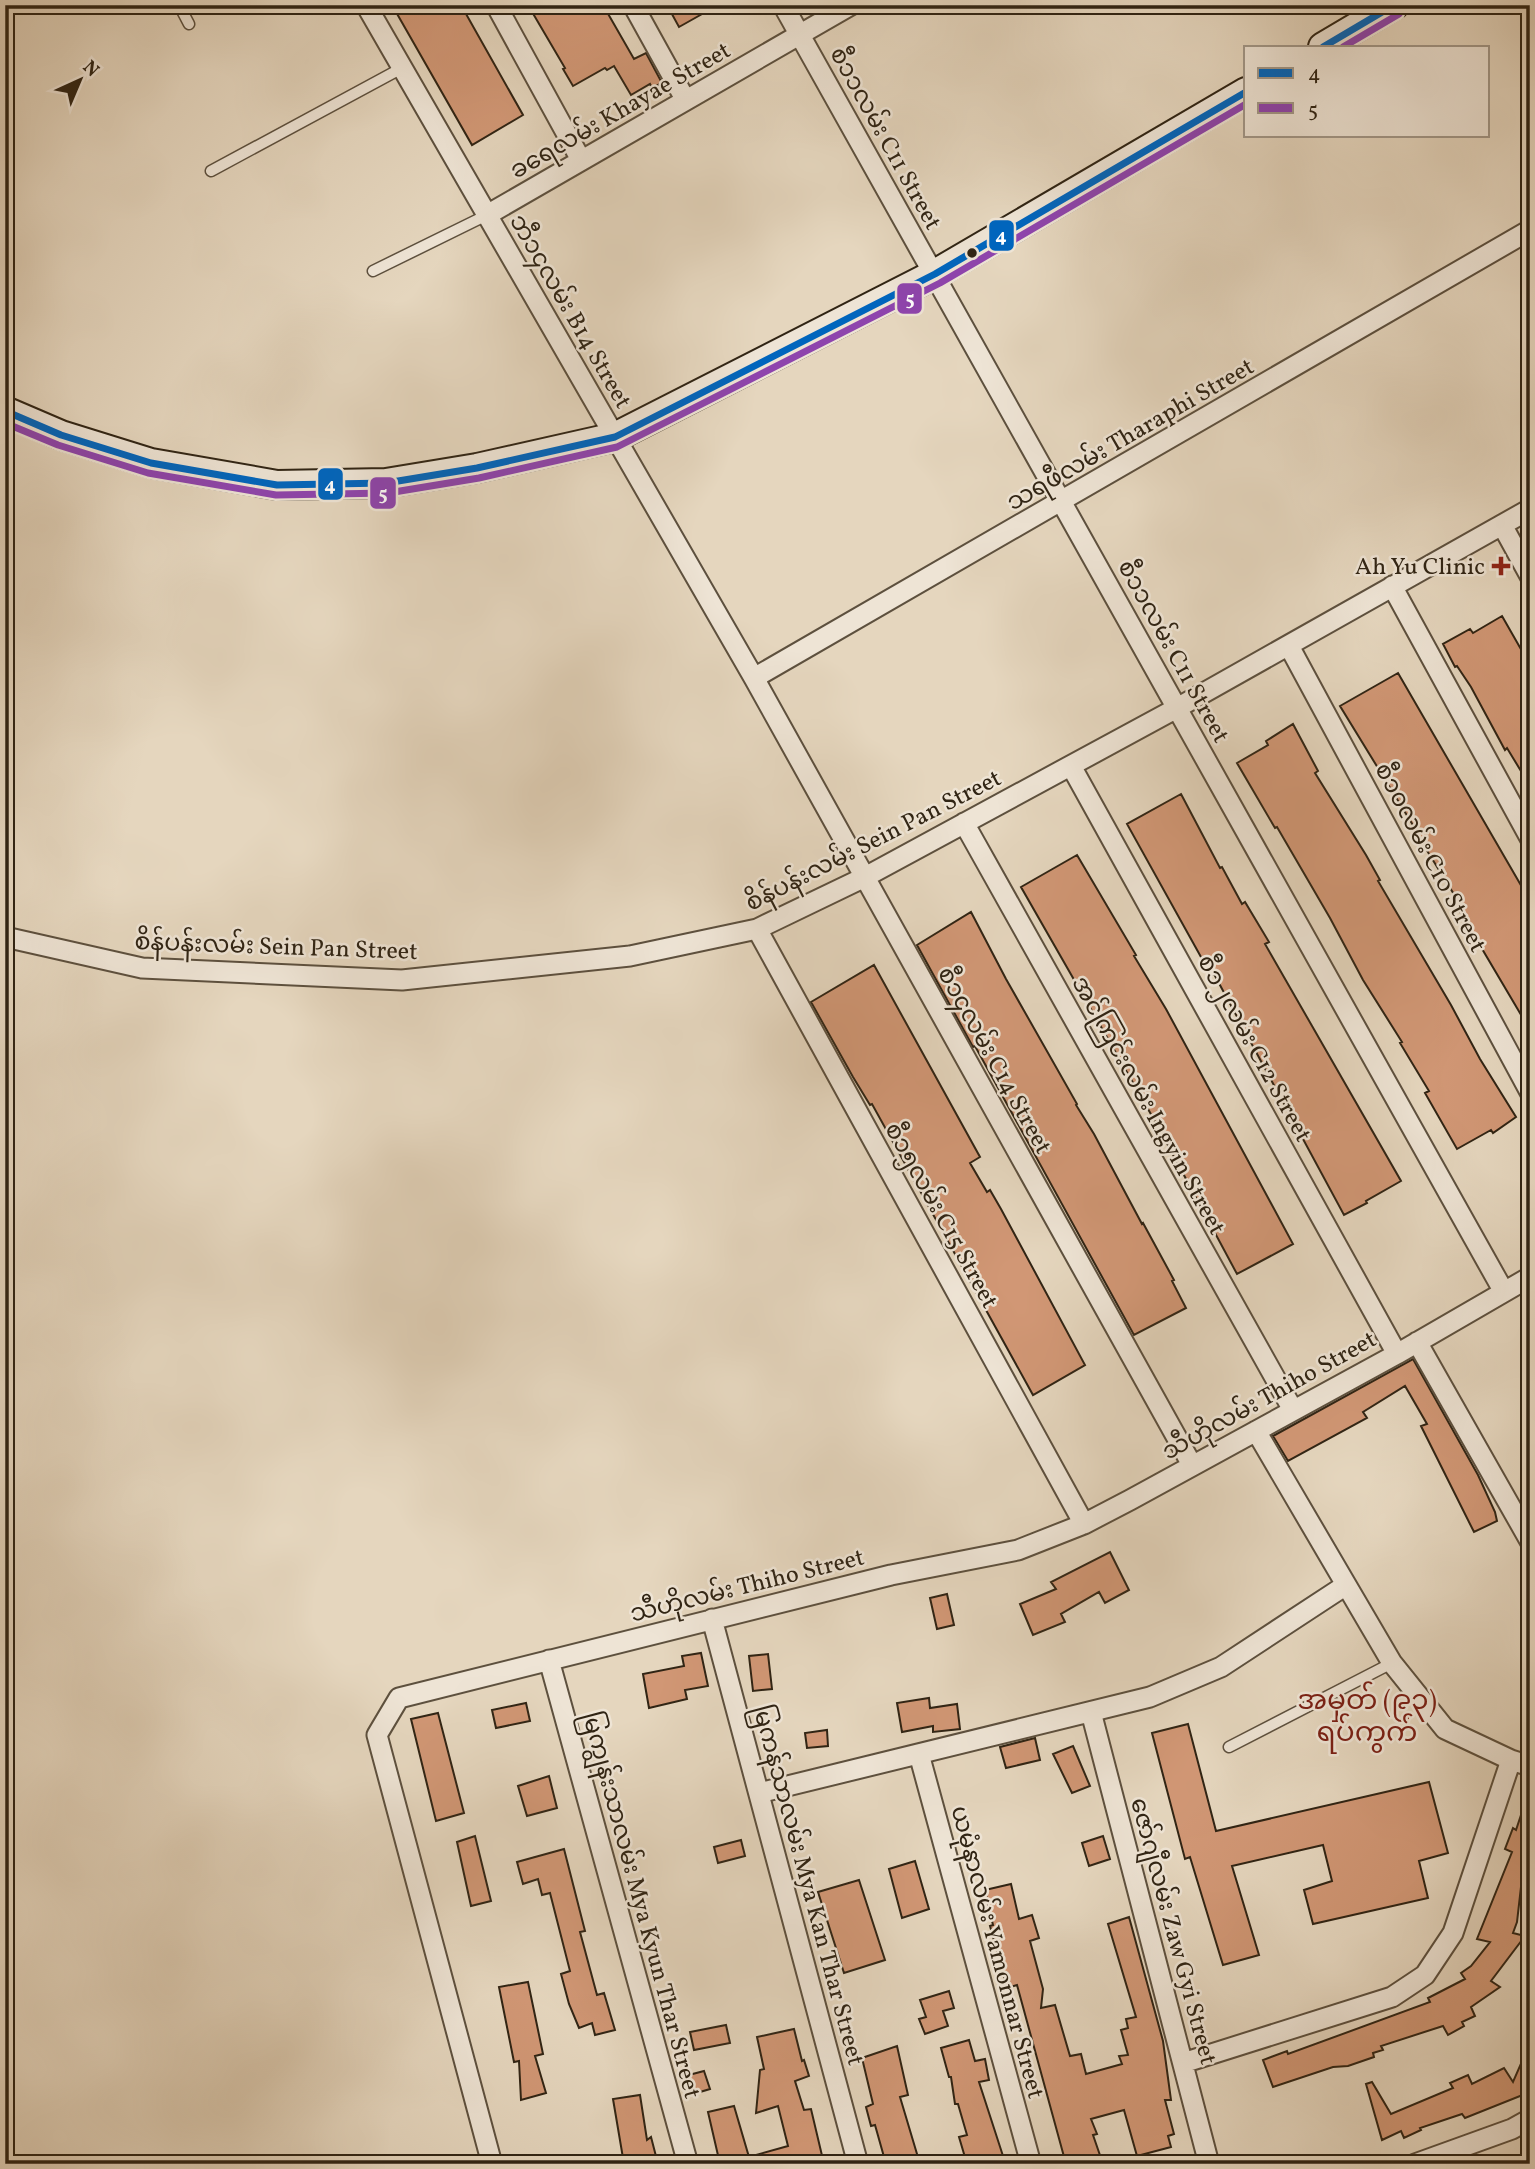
<svg xmlns="http://www.w3.org/2000/svg" width="1535" height="2169" font-family="Vollkorn,'Noto Sans Myanmar',serif">
  <rect width="100%" height="100%" fill="#e5d6be"/>
  <filter id="stains"><feTurbulence type="fractalNoise" baseFrequency=".00286" numOctaves="4"/><feColorMatrix values="0 0 0 0 .2 0 0 0 0 .09 0 0 0 0 .02 0 0 0 .5 -.17"/></filter>
  <radialGradient id="worn" r=".72"><stop offset=".6" stop-color="#630" stop-opacity="0"/><stop offset="1" stop-color="#630" stop-opacity=".3"/></radialGradient>
  <path fill="#d19775" stroke="#302414" stroke-width="2" d="M392 5H461L523 115 472 145Z
    M528 5H560L564 13 576 5H603L634 59 646 53 662 83 652 88 650 84 631 95 614 66 607 70 605 68 573 86 563 69 565 68Z
    M667 5H718L679 27Z
    M1502 616 1530 665V786L1507 748 1505 750 1471 687 1457 666 1455 667 1443 644 1470 629 1473 633Z
    M1398 673 1530 901V1030L1452 898 1455 896 1418 836 1419 835 1340 706Z
    M1293 724 1318 771 1315 773 1366 855 1380 880 1378 881 1451 1005 1480 1059 1516 1117 1493 1133 1491 1130 1457 1149 1425 1093 1429 1091 1400 1043 1402 1042 1363 980 1330 918 1277 827 1275 828 1237 763 1268 745 1266 741Z
    M1181 794 1220 868 1222 867 1242 904 1245 902 1269 942 1265 944 1401 1181 1366 1201 1367 1203 1344 1215 1214 974 1211 975 1127 824Z
    M1077 855 1136 955 1134 956 1166 1009 1293 1244 1237 1274 1156 1123 1021 887Z
    M971 912 1006 979 1077 1104 1076 1105 1094 1134 1142 1224 1143 1223 1174 1280 1172 1281 1186 1308 1134 1335 975 1046 973 1047 917 945Z
    M874 965 980 1157 970 1163 987 1192 990 1190 1001 1209 1085 1365 1033 1395 872 1104 870 1105 853 1077 811 1002Z
    M1413 1359 1478 1475 1495 1512 1497 1521 1474 1532 1421 1426 1427 1424 1405 1386 1363 1412 1367 1418 1288 1461 1273 1436Z
    M1110 1552 1129 1590 1105 1603 1099 1592 1061 1614 1065 1622 1033 1635 1020 1604 1056 1589 1051 1582Z
    M947 1594 954 1625 937 1629 930 1598Z
    M701 1653 708 1686 685 1690 687 1699 649 1708 643 1674 684 1666 682 1656Z
    M768 1654 772 1689 753 1691 749 1656Z
    M929 1698 930 1708 957 1704 960 1729 933 1732V1726L902 1732 897 1703Z
    M526 1703 530 1721 496 1728 492 1710Z
    M438 1713 464 1813 436 1821 411 1719Z
    M1188 1724 1216 1831 1429 1782 1448 1853 1419 1861 1428 1898 1313 1924 1304 1890 1332 1881 1323 1845 1232 1866 1259 1955 1223 1965 1190 1857 1185 1859 1152 1733Z
    M827 1730 828 1746 807 1748 805 1733Z
    M1035 1738 1040 1760 1006 1768 1000 1747Z
    M1073 1746 1090 1786 1072 1793 1053 1754Z
    M549 1776 557 1808 527 1816 518 1786Z
    M1527 1797H1530V1880L1522 1878 1517 1922 1513 1933 1525 1936 1491 1981 1500 1987 1471 2007 1475 2016 1462 2022 1464 2026 1448 2035 1443 2026 1381 2046 1383 2050 1373 2053 1374 2057 1348 2066 1333 2067 1273 2087 1263 2060 1287 2051 1288 2054 1430 2002 1428 1998 1465 1979 1461 1973 1471 1966 1490 1942 1477 1939 1512 1852 1505 1849 1513 1828 1516 1830Z
    M475 1836 491 1901 471 1906 457 1842Z
    M1103 1836 1110 1859 1089 1866 1082 1843Z
    M741 1840 745 1856 718 1863 714 1847Z
    M564 1849 585 1931 580 1932 597 1995 604 1993 615 2030 595 2035 592 2023 579 2028 569 2004 561 1974 570 1971 550 1893 542 1895 538 1879 523 1884 517 1862Z
    M915 1861 929 1909 902 1918 889 1869Z
    M859 1880 885 1960 844 1973 818 1892Z
    M1011 1884 1019 1919 1032 1915 1039 1938 1030 1941 1043 1989 1041 2008 1055 2005 1070 2056 1081 2054 1086 2074 1122 2064 1119 2056 1128 2055 1121 2030 1128 2028 1126 2019 1136 2017 1108 1924 1129 1917 1163 2041 1171 2100H1165L1174 2134 1168 2136 1171 2147 1137 2156 1124 2110 1091 2119 1097 2134 1093 2135 1103 2164H1066L1017 1985 1007 1988 990 1926 993 1925 985 1890Z
    M528 1982 543 2054 535 2056 546 2093 521 2100 519 2061 514 2062 499 1987Z
    M949 1991 954 2008 943 2011 948 2026 925 2034 919 2019 926 2017 920 2000Z
    M726 2025 730 2043 694 2050 690 2032Z
    M794 2029 802 2061 804 2060 809 2076 795 2081 804 2110 811 2109 824 2164H720L708 2112 734 2106 749 2157 788 2146 778 2106 756 2113 760 2070 764 2069 757 2037Z
    M969 2040 975 2061 985 2059 989 2080 979 2082 1004 2159 998 2161 999 2164H967L959 2137 967 2135 958 2104H955L951 2077H949L941 2048Z
    M1530 2043V2092L1465 2118 1462 2114 1420 2128 1421 2130 1404 2138 1401 2131 1382 2140 1366 2084 1372 2082 1391 2114 1453 2088 1450 2083 1468 2075 1472 2084 1504 2068 1513 2082Z
    M897 2046 908 2095 900 2097 920 2164H886L875 2125 871 2126 866 2107 873 2104 862 2058Z
    M704 2071 710 2089 690 2095 685 2076Z
    M640 2095 647 2140 651 2137 658 2164H624L613 2099Z"/>
  <g fill="none" stroke-linecap="round" stroke-linejoin="round">
    <defs>
      <path id="lane" d="M179 5 189 24
        M211 171 402 68
        M373 271 487 215
        M1229 1747 1392 1663"/>
      <path id="street" d="M366 5 754 678 1192 1465
        M496 5 581 160
        M633 5 685 99
        M783 5 1504 1292
        M487 215 851 5
        M1502 525 1530 576
        M1392 586 1530 838
        M1289 646 1530 1092
        M754 678 1530 230
        M1071 766 1397 1354
        M964 823 1293 1410
        M757 929 1084 1524
        M5 937 142 968 402 980 630 956 757 929 865 877 1177 708 1530 509
        M1417 1342 1530 1541
        M1256 1431 1392 1663 1445 1729 1511 1760 1530 1766
        M712 1619 858 2164
        M549 1660 688 2164
        M1091 1712 1209 2164
        M919 1754 1031 2164
        M759 1793 1150 1697 1221 1667 1346 1585
        M1183 2063 1392 1997 1425 1975 1453 1933 1511 1760
        M492 2164 377 1735 399 1698 891 1575 1018 1550 1084 1524 1130 1500 1397 1354 1530 1277
        M1415 2164 1512 2129 1530 2119"/>
      <path id="secondary" d="M1323 47 1394 5
        M5 411 61 435 151 463 277 485 386 483 477 468 615 437 935 274 1246 92"/>
    </defs>
    <use href="#lane" stroke="#5d503e" stroke-width="13"/>
    <use href="#street" stroke="#5d503e" stroke-width="23"/>
    <use href="#secondary" stroke="#302414" stroke-width="32"/>
    <use href="#lane" stroke="#eee4d5" stroke-width="10"/>
    <use href="#street" stroke="#eee4d5" stroke-width="19"/>
    <use href="#secondary" stroke="#eee4d5" stroke-width="28"/>
    <defs>
      <path id="bus-1" d="M1323 47 1394 5
        M5 411 61 435 151 463 277 485 386 483 477 468 615 437 935 274 1246 92"/>
      <path id="bus-2" d="M1343 47 1399 14
        M5 423 58 445 148 473 276 495 388 493 479 478 617 447 940 283 1246 104"/>
    </defs>
    <use href="#bus-1" stroke="#eee4d5" stroke-width="12"/>
    <use href="#bus-2" stroke="#eee4d5" stroke-width="12"/>
    <use href="#bus-1" stroke="#0065bd" stroke-width="7"/>
    <use href="#bus-2" stroke="#8e44ad" stroke-width="7"/>
  </g>
  <circle fill="#302414" stroke="#eee4d5" stroke-width="2.5" cx="972" cy="253" r="6"/>
  <path fill="#8f2418" stroke="#eee4d5" stroke-width="2.5" d="M1497.5 555.5h7v7h7v7h-7v7h-7v-7h-7v-7h7z"/>
  <g text-anchor="middle" stroke-width="5" stroke-linejoin="round" paint-order="stroke">
    <g font-size="24" fill="#302414" stroke="#eee4d5">
      <text transform="translate(620 110) rotate(-30)" y="8">ခရေလမ်း Khayae Street</text>
      <text transform="translate(886 138) rotate(61)" y="8">စီ၁၁လမ်း C11 Street</text>
      <text transform="translate(571 311) rotate(60)" y="8">ဘီ၁၄လမ်း B14 Street</text>
      <text transform="translate(1130 434) rotate(-30)" y="8">သရဖီလမ်း Tharaphi Street</text>
      <text transform="translate(1174 651) rotate(61)" y="8">စီ၁၁လမ်း C11 Street</text>
      <text transform="translate(873 840) rotate(-27)" y="8">စိန်ပန်းလမ်း Sein Pan Street</text>
      <text transform="translate(1431 857) rotate(62)" y="8">စီ၁၀လမ်း C10 Street</text>
      <text transform="translate(276 946) rotate(2)" y="8">စိန်ပန်းလမ်း Sein Pan Street</text>
      <text transform="translate(1255 1048) rotate(61)" y="8">စီ၁၂လမ်း C12 Street</text>
      <text transform="translate(995 1060) rotate(61)" y="8">စီ၁၄လမ်း C14 Street</text>
      <text transform="translate(1149 1105) rotate(61)" y="8">အင်ကြင်းလမ်း Ingyin Street</text>
      <text transform="translate(942 1215) rotate(61)" y="8">စီ၁၅လမ်း C15 Street</text>
      <text transform="translate(1269 1395) rotate(-29)" y="8">သီဟိုလမ်း Thiho Street</text>
      <text transform="translate(747 1585) rotate(-14)" y="8">သီဟိုလမ်း Thiho Street</text>
      <text transform="translate(809 1885) rotate(75)" y="8">မြကန်သာလမ်း Mya Kan Thar Street</text>
      <text transform="translate(642 1905) rotate(75)" y="8">မြကျွန်းသာလမ်း Mya Kyun Thar Street</text>
      <text transform="translate(1174 1931) rotate(75)" y="8">ဇော်ဂျီလမ်း Zaw Gyi Street</text>
      <text transform="translate(998 1952) rotate(75)" y="8">ယမုံနာလမ်း Yamonnar Street</text>
    </g>
    <g font-size="24" fill="#302414" stroke="#eee4d5" text-anchor="end">
      <text x="1485" y="574">Ah Yu Clinic</text>
    </g>
    <g font-size="28" fill="#7a1f14" stroke="#eee4d5">
      <text x="1367" y="1709">အမှတ် (၉၃)<tspan x="1367" dy="32">ရပ်ကွက်</tspan></text>
    </g>
  </g>
  <g stroke="#eee4d5" stroke-width="2.5">
    <rect x="988" y="219" width="27" height="33" rx="7" fill="#0065bd"/>
    <rect x="896" y="282" width="27" height="33" rx="7" fill="#8e44ad"/>
    <rect x="317" y="467" width="27" height="34" rx="7" fill="#0065bd"/>
    <rect x="369" y="476" width="28" height="34" rx="7" fill="#8e44ad"/>
  </g>
  <g font-size="19" text-anchor="middle" font-weight="bold" fill="#fff">
    <text x="1001" y="242">4</text>
    <text x="910" y="305">5</text>
    <text x="330" y="491">4</text>
    <text x="383" y="500">5</text>
  </g>
  <rect width="1535" height="2169" fill="none" stroke="#e5d6be" stroke-width="28"/>
  <rect x="7" y="7" width="1521" height="2155" fill="none" stroke="#302414" stroke-width="3.5"/>
  <rect x="14" y="14" width="1507" height="2141" fill="none" stroke="#302414" stroke-width="2"/>
  <rect x="1244" y="46" width="245" height="91" fill="#eee4d5" stroke="#a29788" stroke-width="2"/>
  <rect x="1258" y="68" width="35" height="10" fill="#0065bd" stroke="#a29788" stroke-width="2"/>
  <text x="1308" y="80" font-size="21" fill="#302414">4</text>
  <rect x="1258" y="103" width="35" height="10" fill="#8e44ad" stroke="#a29788" stroke-width="2"/>
  <text x="1308" y="116" font-size="21" fill="#302414">5</text>
  <g transform="translate(80 80) rotate(44)" stroke="#eee4d5" stroke-width="5" paint-order="stroke">
  <path d="M0-5L12 26L0 18L-12 26Z" fill="#302414"/>
  <text y="-10" font-size="19" font-weight="bold" text-anchor="middle" fill="#302414">N</text>
  </g>
  <rect width="100%" height="100%" filter="url(#stains)"/>
  <rect width="100%" height="100%" fill="url(#worn)"/>
</svg>
